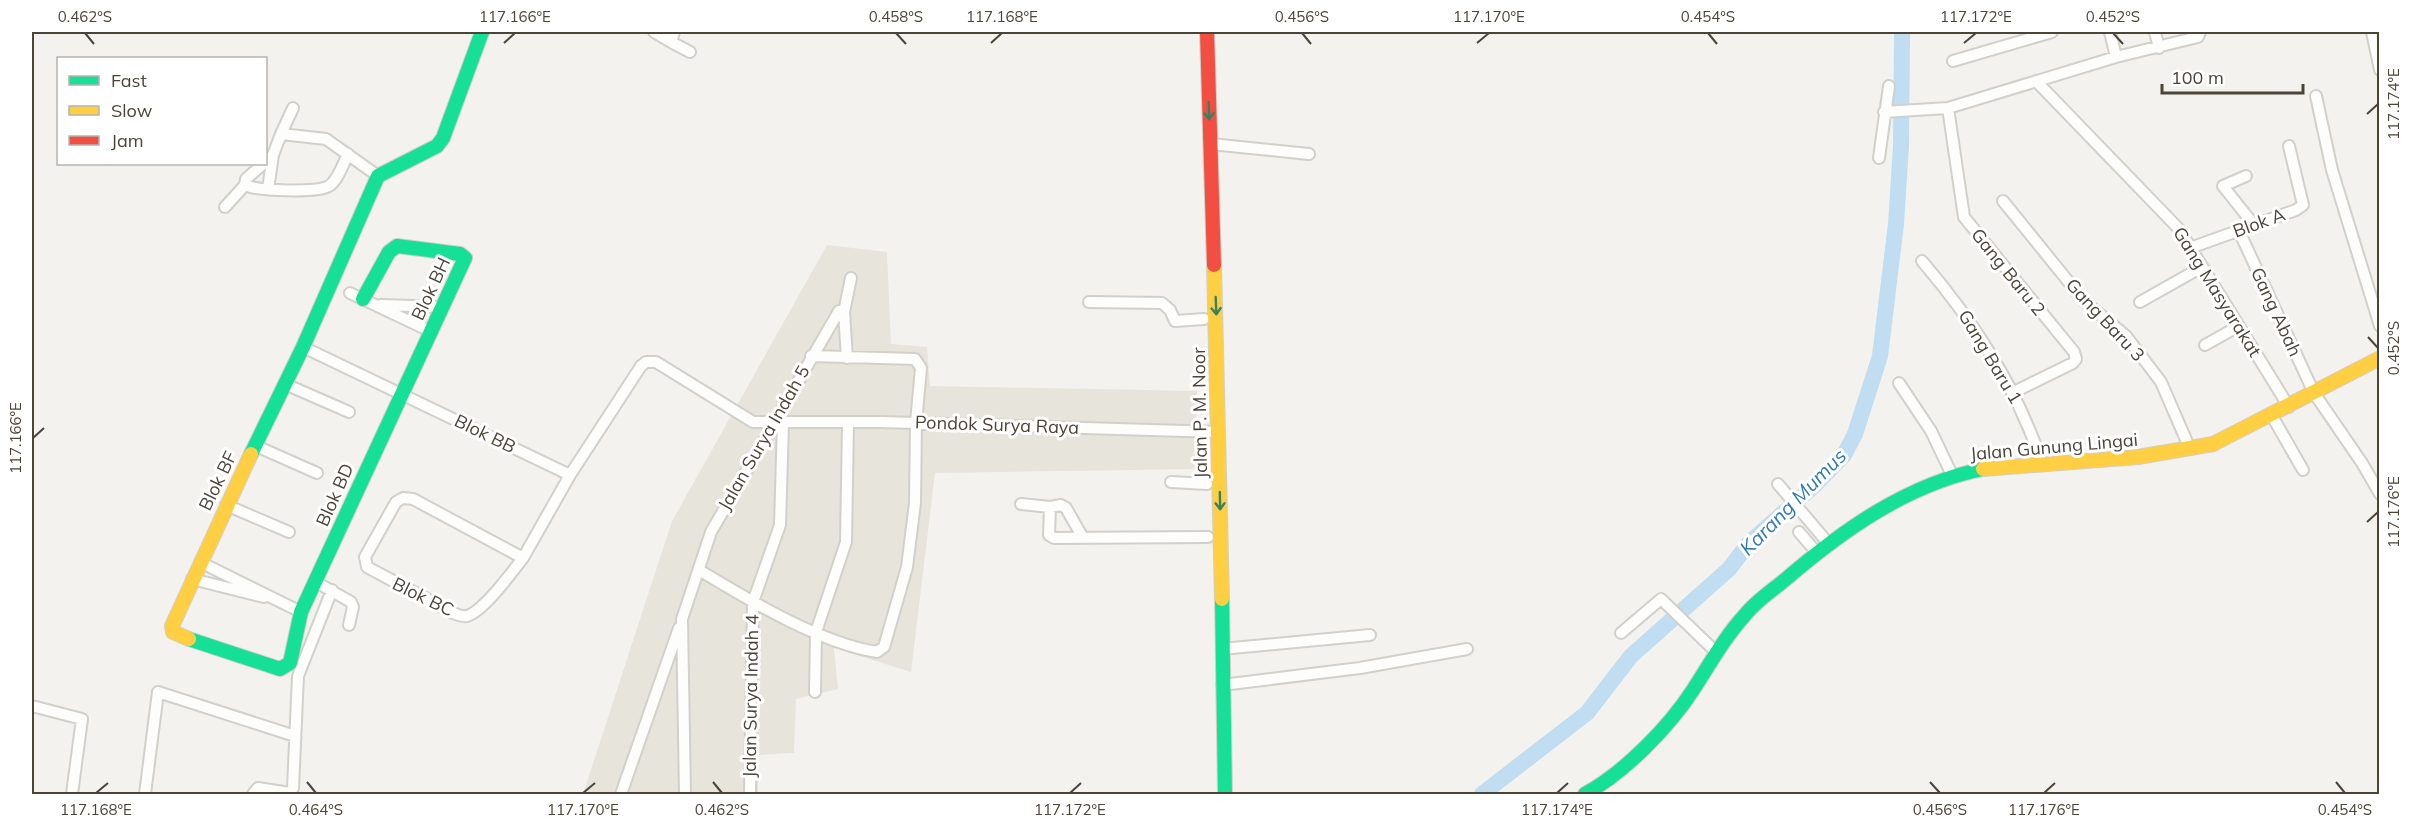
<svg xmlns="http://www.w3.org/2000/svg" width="2411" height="826" font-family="Mulish,sans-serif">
  <rect width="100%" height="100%" fill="#f4f2ee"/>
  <path fill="#e7e4dc" d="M827 245 887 252 891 344 927 347 930 386 1197 391 1195 469 935 473 911 672 834 648 838 689 796 699 794 753 758 755V794H583L672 521Z"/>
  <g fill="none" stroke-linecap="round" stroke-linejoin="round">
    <path stroke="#c0ddf1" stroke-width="16" d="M1482 794 1587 713 1631 656 1729 569 1749 543 1816 484 1844 455 1855 434 1880 356 1896 224 1901 146 1902 32"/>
    <defs>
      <path id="street" d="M654 32 671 42 674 32
        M2110 32 2116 57
        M2155 32 2159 48
        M2372 32 2380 70
        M671 42 690 52
        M1953 61 2052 32
        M2036 81 2179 229 2289 407
        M2316 96 2332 170 2380 326
        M1948 108 1964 217 2074 352 2076 359 2073 363 2014 392
        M1884 112 1948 108 2116 57 2198 37 2200 32
        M281 134 293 108
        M1211 144 1309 154
        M1879 158 1889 86
        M266 161 273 155 281 134 326 139 378 176
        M2246 176 2223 186 2254 225
        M245 185C256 191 319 193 329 186 338 180 343 164 348 154
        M268 189 273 155
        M2003 201 2085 302 2126 336 2161 382 2190 449
        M225 207 245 185 246 179 263 164
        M2239 231 2314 393 2362 463 2380 494
        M2190 248 2296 210 2303 205 2289 146
        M1922 261C1974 322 2016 386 2042 463
        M350 293 432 332
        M1089 302 1162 303 1170 310 1175 321 1204 319
        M2140 302 2202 267
        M381 305 443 307
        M844 312 851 278
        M2205 345 2239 326
        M303 347 570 475
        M1899 383 1931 431 1952 475
        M285 384 349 412
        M2272 416 2303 470
        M256 446 317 473
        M1171 482 1207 484
        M1778 484 1828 543
        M403 498 413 499 523 558C512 572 484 611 467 616 462 617 458 615 453 613L367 567 365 557 396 502Z
        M1021 504 1050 507 1049 535 1054 538 1208 537
        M226 505 289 532
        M1050 507 1061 505 1066 508 1083 538
        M1799 532 1817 553
        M523 558 570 475 641 366 646 362H656L753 422H881L1219 432
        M200 562 301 612
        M699 570C749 600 819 643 877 652L884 647 907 567 915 503 916 423 921 368 915 359 811 356
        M192 579 264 597
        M316 582 351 602 353 607 349 625
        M1621 633 1661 599 1716 652
        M1222 649 1370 635
        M1222 685 1360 668 1467 649
        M815 692 816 632 846 542 848 423
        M32 706 82 719 72 794
        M145 794 158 692 295 736
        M253 794 258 788 290 793 293 788 298 676 332 590
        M621 794 679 628
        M685 794 682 619 711 532 839 311 844 312 847 358
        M750 794 753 602 780 525 783 423"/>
      <path id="fast" d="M251 454 303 347 378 176 437 146 443 138 482 32
        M1222 599 1225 794
        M189 639 280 669 290 663 301 612 465 258 460 254 397 246 389 252 363 299
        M1585 794C1624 773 1669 727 1693 690 1710 664 1724 638 1745 615 1756 601 1773 590 1786 579 1843 530 1908 484 1983 469"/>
      <path id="slow" d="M1214 265 1222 599
        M1983 469 2138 457 2213 444 2380 358
        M189 639 173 632 172 626 251 454"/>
      <path id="jam" d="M1207 32 1214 265"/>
    </defs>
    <use href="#street" stroke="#d2d0cb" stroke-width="14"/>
    <use href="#fast" stroke="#d3cfc5" stroke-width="16"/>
    <use href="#slow" stroke="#d3cfc5" stroke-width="16"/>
    <use href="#jam" stroke="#d3cfc5" stroke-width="16"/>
    <use href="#street" stroke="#fdfdfc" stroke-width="10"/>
    <use href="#fast" stroke="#16e098" stroke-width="14"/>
    <use href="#slow" stroke="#ffcf43" stroke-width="14"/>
    <use href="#jam" stroke="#f24e42" stroke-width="14"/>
  </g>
  <defs><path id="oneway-shaft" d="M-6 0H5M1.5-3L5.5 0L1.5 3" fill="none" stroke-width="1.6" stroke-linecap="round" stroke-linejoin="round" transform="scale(1.5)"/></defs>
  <g stroke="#36825f">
    <use href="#oneway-shaft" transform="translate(1209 111) rotate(88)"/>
    <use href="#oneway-shaft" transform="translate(1216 306) rotate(88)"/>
    <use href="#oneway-shaft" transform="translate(1220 501) rotate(89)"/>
  </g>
  <path fill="none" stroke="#4b4439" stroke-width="2" d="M85 33 94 44M896 33 906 44M1302 33 1311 44M1708 33 1717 44M2113 33 2123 44M504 43 515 33M991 43 1002 33M1477 43 1489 33M1964 43 1976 33M2367 114 2378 104M2368 337 2378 348M33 438 44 428M2367 522 2378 512M307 782 316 793M713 782 722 793M1930 782 1940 793M2336 782 2345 793M96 793 108 783M583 793 595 783M1070 793 1081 783M1557 793 1568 783M2044 793 2055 783"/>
  <g text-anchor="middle" stroke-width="6" stroke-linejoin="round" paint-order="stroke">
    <g font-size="18" fill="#4b4439" stroke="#fff">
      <text transform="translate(2259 223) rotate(-20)" y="6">Blok A</text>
      <text transform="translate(2008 272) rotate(51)" y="6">Gang Baru 2</text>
      <text transform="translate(431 289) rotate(-65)" y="6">Blok BH</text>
      <text transform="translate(2217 292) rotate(58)" y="6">Gang Masyarakat</text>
      <text transform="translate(2276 312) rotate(65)" y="6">Gang Abah</text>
      <text transform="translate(2105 320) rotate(47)" y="6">Gang Baru 3</text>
      <text transform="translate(1990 357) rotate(59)" y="6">Gang Baru 1</text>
      <text transform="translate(1200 413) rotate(-91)" y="6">Jalan P. M. Noor</text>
      <text transform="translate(997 425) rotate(2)" y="6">Pondok Surya Raya</text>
      <text transform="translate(485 434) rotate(26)" y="6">Blok BB</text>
      <text transform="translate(764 438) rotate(-60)" y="6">Jalan Surya Indah 5</text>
      <text transform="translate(2054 447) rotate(-5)" y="6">Jalan Gunung Lingai</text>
      <text transform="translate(218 481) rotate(-64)" y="6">Blok BF</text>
      <text transform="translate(335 495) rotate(-66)" y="6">Blok BD</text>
      <text transform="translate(423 597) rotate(26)" y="6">Blok BC</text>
      <text transform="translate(751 696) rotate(-89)" y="6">Jalan Surya Indah 4</text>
    </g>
    <g font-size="20" font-style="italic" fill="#2e7ab2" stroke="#fff">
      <text transform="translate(1793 502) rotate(-45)" y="7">Karang Mumus</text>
    </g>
  </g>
  <rect width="2411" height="826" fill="none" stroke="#ffffff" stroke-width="66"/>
  <rect x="57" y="57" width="210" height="108" fill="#ffffff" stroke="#b7b4b0" stroke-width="1.5"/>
  <rect x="69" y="76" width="30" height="9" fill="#16e098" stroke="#b7b4b0" stroke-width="1.5"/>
  <text x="111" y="87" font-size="18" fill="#4b4439">Fast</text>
  <rect x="69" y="106" width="30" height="9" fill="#ffcf43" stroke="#b7b4b0" stroke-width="1.5"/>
  <text x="111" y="117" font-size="18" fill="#4b4439">Slow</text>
  <rect x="69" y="136" width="30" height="9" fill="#f24e42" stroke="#b7b4b0" stroke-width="1.5"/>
  <text x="111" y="147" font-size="18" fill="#4b4439">Jam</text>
  <path d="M2162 84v9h141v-9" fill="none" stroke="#4b4439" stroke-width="3"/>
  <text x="2171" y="84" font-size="18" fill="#4b4439" stroke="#ffffff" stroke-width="4.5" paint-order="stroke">100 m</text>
  <rect x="33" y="33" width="2345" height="760" fill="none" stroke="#4b4439" stroke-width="2"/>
  <g font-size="15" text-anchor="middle" fill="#4b4439">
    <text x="85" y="22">0.462°S</text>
    <text x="515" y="22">117.166°E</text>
    <text x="896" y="22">0.458°S</text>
    <text x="1002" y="22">117.168°E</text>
    <text x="1302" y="22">0.456°S</text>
    <text x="1489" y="22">117.170°E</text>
    <text x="1708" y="22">0.454°S</text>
    <text x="1976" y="22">117.172°E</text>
    <text x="2113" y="22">0.452°S</text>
    <text transform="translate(2394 104) rotate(-90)" y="5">117.174°E</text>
    <text transform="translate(2394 348) rotate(-90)" y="5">0.452°S</text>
    <text transform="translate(16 438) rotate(-90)" y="5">117.166°E</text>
    <text transform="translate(2394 512) rotate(-90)" y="5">117.176°E</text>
    <text x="96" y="815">117.168°E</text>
    <text x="316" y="815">0.464°S</text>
    <text x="583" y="815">117.170°E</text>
    <text x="722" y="815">0.462°S</text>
    <text x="1070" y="815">117.172°E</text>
    <text x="1557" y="815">117.174°E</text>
    <text x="1940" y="815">0.456°S</text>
    <text x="2044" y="815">117.176°E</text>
    <text x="2345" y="815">0.454°S</text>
  </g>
</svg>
